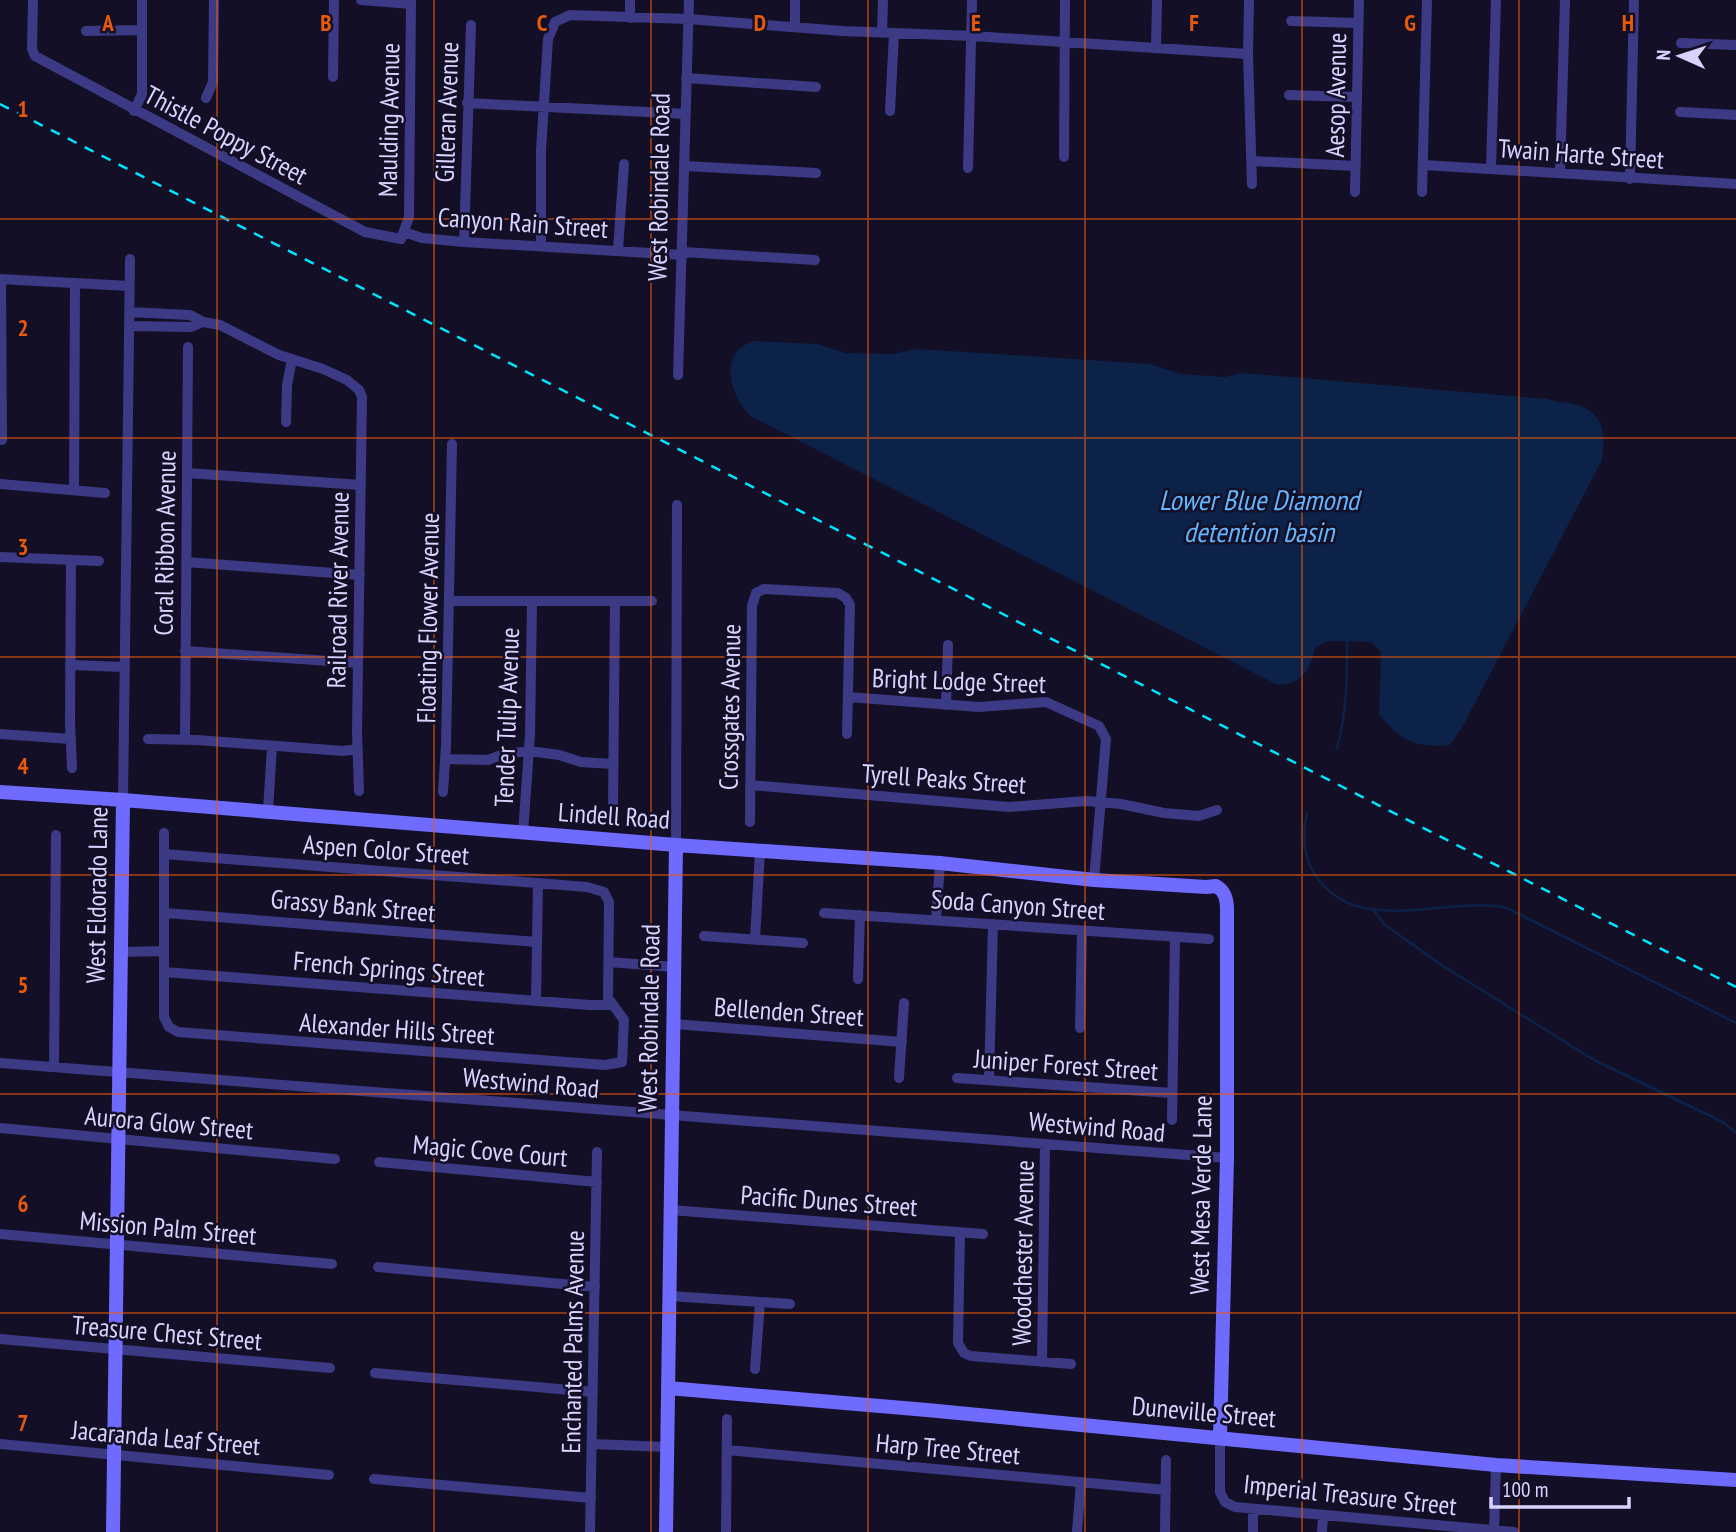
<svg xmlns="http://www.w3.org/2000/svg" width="1736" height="1532" font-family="'PT Sans Narrow',sans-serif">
  <rect width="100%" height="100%" fill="#130f26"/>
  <path fill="#0c2248" d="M753 341 818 344 845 353 892 354 917 349 1150 364 1181 374 1225 377 1243 373 1547 399C1558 403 1571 402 1581 406 1606 416 1605 438 1602 460L1464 724 1450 745C1415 748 1402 741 1379 715L1381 652 1371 642 1328 641 1315 648C1311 669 1300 687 1276 684L750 416C730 394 717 354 753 341Z"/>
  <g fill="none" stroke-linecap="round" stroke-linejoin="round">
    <path stroke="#0c2248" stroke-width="2.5" d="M1337 748C1347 712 1347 677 1347 640
      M1307 813C1302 836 1303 859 1318 879 1361 937 1447 895 1507 908L1736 1023
      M1374 911 1385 925 1440 964 1594 1060 1723 1122 1736 1133"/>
    <path stroke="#3d3a85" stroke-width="10" d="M33 0 32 49 35 56 365 232 401 239 409 217 411 0
      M361 0 411 4
      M1249 0 1248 54 1252 184
      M630 18V0
      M1291 21 1358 23
      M795 26V0
      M86 31 142 30
      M882 33 883 0
      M1681 43 1736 45
      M1156 48 1157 0
      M333 77 334 0
      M686 78 816 87
      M1289 95 1356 97
      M206 98 213 82 214 0
      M467 103 686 114
      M134 111 142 94V0
      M890 111 894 34
      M1680 112 1736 115
      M1064 157 1065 0
      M1252 161 1356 166
      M1424 165 1736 184
      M685 166 816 173
      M968 168 972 0
      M1491 168 1496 0
      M1560 173 1565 0
      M1630 179 1634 0
      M1355 192 1359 0
      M1422 192 1427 0
      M404 232 422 238 464 242 683 255
      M464 242 471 25
      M541 245V151L548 39 555 22 570 15 688 19 843 31 972 36 1248 54
      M618 250 624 164
      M683 252 815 260
      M0 279 129 286
      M1 279 2 440
      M129 312 190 315 203 322 220 325 279 355 323 369 347 380 359 390 362 397 357 732 359 791
      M129 326 191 327 203 322
      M678 375 689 0
      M286 422 287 385 292 359
      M187 473 361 485
      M0 484 105 493
      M74 490 75 283
      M0 557 99 561
      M71 560 70 723 72 768
      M186 562 360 575
      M449 601H652
      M185 651 358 663
      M70 665 124 667
      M848 697 979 707 1046 702 1099 726 1106 739 1094 880
      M946 705 948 645
      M0 734 71 739
      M148 739 197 740 343 751 358 749
      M185 740 188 347
      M445 759 488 760 504 754 529 751 559 755 581 762 613 764
      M750 785 1009 807 1086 801 1121 804 1164 813 1199 816 1217 810
      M443 792 446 745 452 444
      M123 800 130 259
      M613 808 615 603
      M268 811 272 746
      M750 822 752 606 756 593 764 589 838 593 846 598 850 605 847 734
      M523 833 530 735 532 602
      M676 845 677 505
      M164 854 587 887 604 892 609 902 608 998 624 1020 622 1062 605 1065 178 1032 169 1027 164 1017V833
      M165 913 537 942
      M824 913 1209 939
      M936 920 940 863
      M704 936 803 943
      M755 939 760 851
      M121 952 164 951
      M609 962 674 967
      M164 972 590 1005H611
      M858 979 860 915
      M536 1001 538 883
      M674 1024 902 1042
      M1080 1028 1082 931
      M0 1063 1227 1158
      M54 1067 56 835
      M899 1078 904 1003
      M957 1078 1172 1093
      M989 1080 993 924
      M1172 1120 1175 937
      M0 1128 335 1159
      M379 1162 597 1182
      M671 1210 983 1234
      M960 1232 958 1343 964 1353 971 1356 1071 1364
      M0 1234 332 1264
      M378 1267 595 1287
      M670 1296 790 1304
      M0 1339 330 1368
      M1042 1362 1045 1144
      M755 1369 760 1302
      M375 1373 593 1392
      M1220 1438V1492L1225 1502 1235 1507 1514 1532
      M0 1444 329 1475
      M592 1444 668 1447
      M727 1450 1166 1490
      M374 1479 591 1498
      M590 1532 597 1152
      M726 1532 727 1419
      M1077 1532 1081 1482
      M1165 1532 1166 1460
      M1253 1532V1510
      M1322 1532 1323 1516
      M1494 1532 1496 1465"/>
    <path stroke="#6f6bff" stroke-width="14" d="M0 792 123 800 676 845 940 863 1094 880 1206 887 1216 886C1225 891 1227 899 1227 909V1158L1220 1438
      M668 1388 927 1410 1496 1465 1736 1480
      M113 1532 123 800
      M666 1532 676 845"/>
    <path stroke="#00e5ff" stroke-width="2.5" stroke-dasharray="10 9" stroke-linecap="butt" d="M0 104 1736 987"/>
  </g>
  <path fill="none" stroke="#e8590c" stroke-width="2" stroke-opacity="0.55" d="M217 0V1532M434 0V1532M651 0V1532M868 0V1532M1085 0V1532M1302 0V1532M1519 0V1532M0 219H1736M0 438H1736M0 657H1736M0 875H1736M0 1094H1736M0 1313H1736"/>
  <g text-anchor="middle" stroke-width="5" stroke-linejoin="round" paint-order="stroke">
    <g font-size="26" fill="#d9d4ff" stroke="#130f26">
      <text transform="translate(1336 95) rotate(-89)" y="9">Aesop Avenue</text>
      <text transform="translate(447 112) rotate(-88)" y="9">Gilleran Avenue</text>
      <text transform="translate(389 120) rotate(-89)" y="9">Maulding Avenue</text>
      <text transform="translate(226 135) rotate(28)" y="9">Thistle Poppy Street</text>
      <text transform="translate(1581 154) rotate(4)" y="9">Twain Harte Street</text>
      <text transform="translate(659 187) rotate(-89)" y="9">West Robindale Road</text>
      <text transform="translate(523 223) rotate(4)" y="9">Canyon Rain Street</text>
      <text transform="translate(165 543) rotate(-89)" y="9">Coral Ribbon Avenue</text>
      <text transform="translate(338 590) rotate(-89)" y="9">Railroad River Avenue</text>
      <text transform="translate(428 618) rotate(-89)" y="9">Floating Flower Avenue</text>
      <text transform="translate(959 681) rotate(2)" y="9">Bright Lodge Street</text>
      <text transform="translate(730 707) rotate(-89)" y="9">Crossgates Avenue</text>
      <text transform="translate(507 717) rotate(-88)" y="9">Tender Tulip Avenue</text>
      <text transform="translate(944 779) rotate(4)" y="9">Tyrell Peaks Street</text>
      <text transform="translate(614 816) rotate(4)" y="9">Lindell Road</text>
      <text transform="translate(386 850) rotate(4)" y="9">Aspen Color Street</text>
      <text transform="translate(97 895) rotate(-89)" y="9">West Eldorado Lane</text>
      <text transform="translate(1018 905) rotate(4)" y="9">Soda Canyon Street</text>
      <text transform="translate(353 906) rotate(5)" y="9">Grassy Bank Street</text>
      <text transform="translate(389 969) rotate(5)" y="9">French Springs Street</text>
      <text transform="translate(789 1012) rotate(4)" y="9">Bellenden Street</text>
      <text transform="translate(649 1018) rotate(-89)" y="9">West Robindale Road</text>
      <text transform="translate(397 1029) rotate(4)" y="9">Alexander Hills Street</text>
      <text transform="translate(1066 1065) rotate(4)" y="9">Juniper Forest Street</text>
      <text transform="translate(531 1083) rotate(5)" y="9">Westwind Road</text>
      <text transform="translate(169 1123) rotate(5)" y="9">Aurora Glow Street</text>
      <text transform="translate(1097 1127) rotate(5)" y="9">Westwind Road</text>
      <text transform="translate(490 1151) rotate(5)" y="9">Magic Cove Court</text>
      <text transform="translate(1201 1195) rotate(-89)" y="9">West Mesa Verde Lane</text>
      <text transform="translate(829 1201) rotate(4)" y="9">Pacific Dunes Street</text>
      <text transform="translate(168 1228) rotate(5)" y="9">Mission Palm Street</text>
      <text transform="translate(1023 1253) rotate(-89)" y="9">Woodchester Avenue</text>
      <text transform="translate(167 1333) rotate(5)" y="9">Treasure Chest Street</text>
      <text transform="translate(573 1342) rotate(-89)" y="9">Enchanted Palms Avenue</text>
      <text transform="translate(1204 1412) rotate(5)" y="9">Duneville Street</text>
      <text transform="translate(166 1438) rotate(5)" y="9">Jacaranda Leaf Street</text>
      <text transform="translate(948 1449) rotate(5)" y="9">Harp Tree Street</text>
      <text transform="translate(1350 1495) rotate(6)" y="9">Imperial Treasure Street</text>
    </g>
    <g font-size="28" font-style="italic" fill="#62b6ff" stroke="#130f26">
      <text x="1259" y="510">Lower Blue Diamond<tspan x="1259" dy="32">detention basin</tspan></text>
    </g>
  </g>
  <g font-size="23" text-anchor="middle" font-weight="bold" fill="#e8590c" stroke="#130f26" stroke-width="5" stroke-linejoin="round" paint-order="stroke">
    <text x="108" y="31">A</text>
    <text x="326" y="31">B</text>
    <text x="542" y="31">C</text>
    <text x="760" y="31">D</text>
    <text x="976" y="31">E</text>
    <text x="1194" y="31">F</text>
    <text x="1410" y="31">G</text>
    <text x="1628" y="31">H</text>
    <text x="23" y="117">1</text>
    <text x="23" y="336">2</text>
    <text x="23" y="555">3</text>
    <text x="23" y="774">4</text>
    <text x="23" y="993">5</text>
    <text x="23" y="1212">6</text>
    <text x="23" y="1431">7</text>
  </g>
  <g transform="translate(1680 56) rotate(273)" stroke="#130f26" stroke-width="5" paint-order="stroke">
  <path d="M0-5L12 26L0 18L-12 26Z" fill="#d9d4ff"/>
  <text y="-10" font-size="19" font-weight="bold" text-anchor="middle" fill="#d9d4ff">N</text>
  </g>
  <path d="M1491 1497v10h138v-10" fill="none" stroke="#d9d4ff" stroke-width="3.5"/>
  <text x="1502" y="1497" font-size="21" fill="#d9d4ff" stroke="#130f26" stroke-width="5" paint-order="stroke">100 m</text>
</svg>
